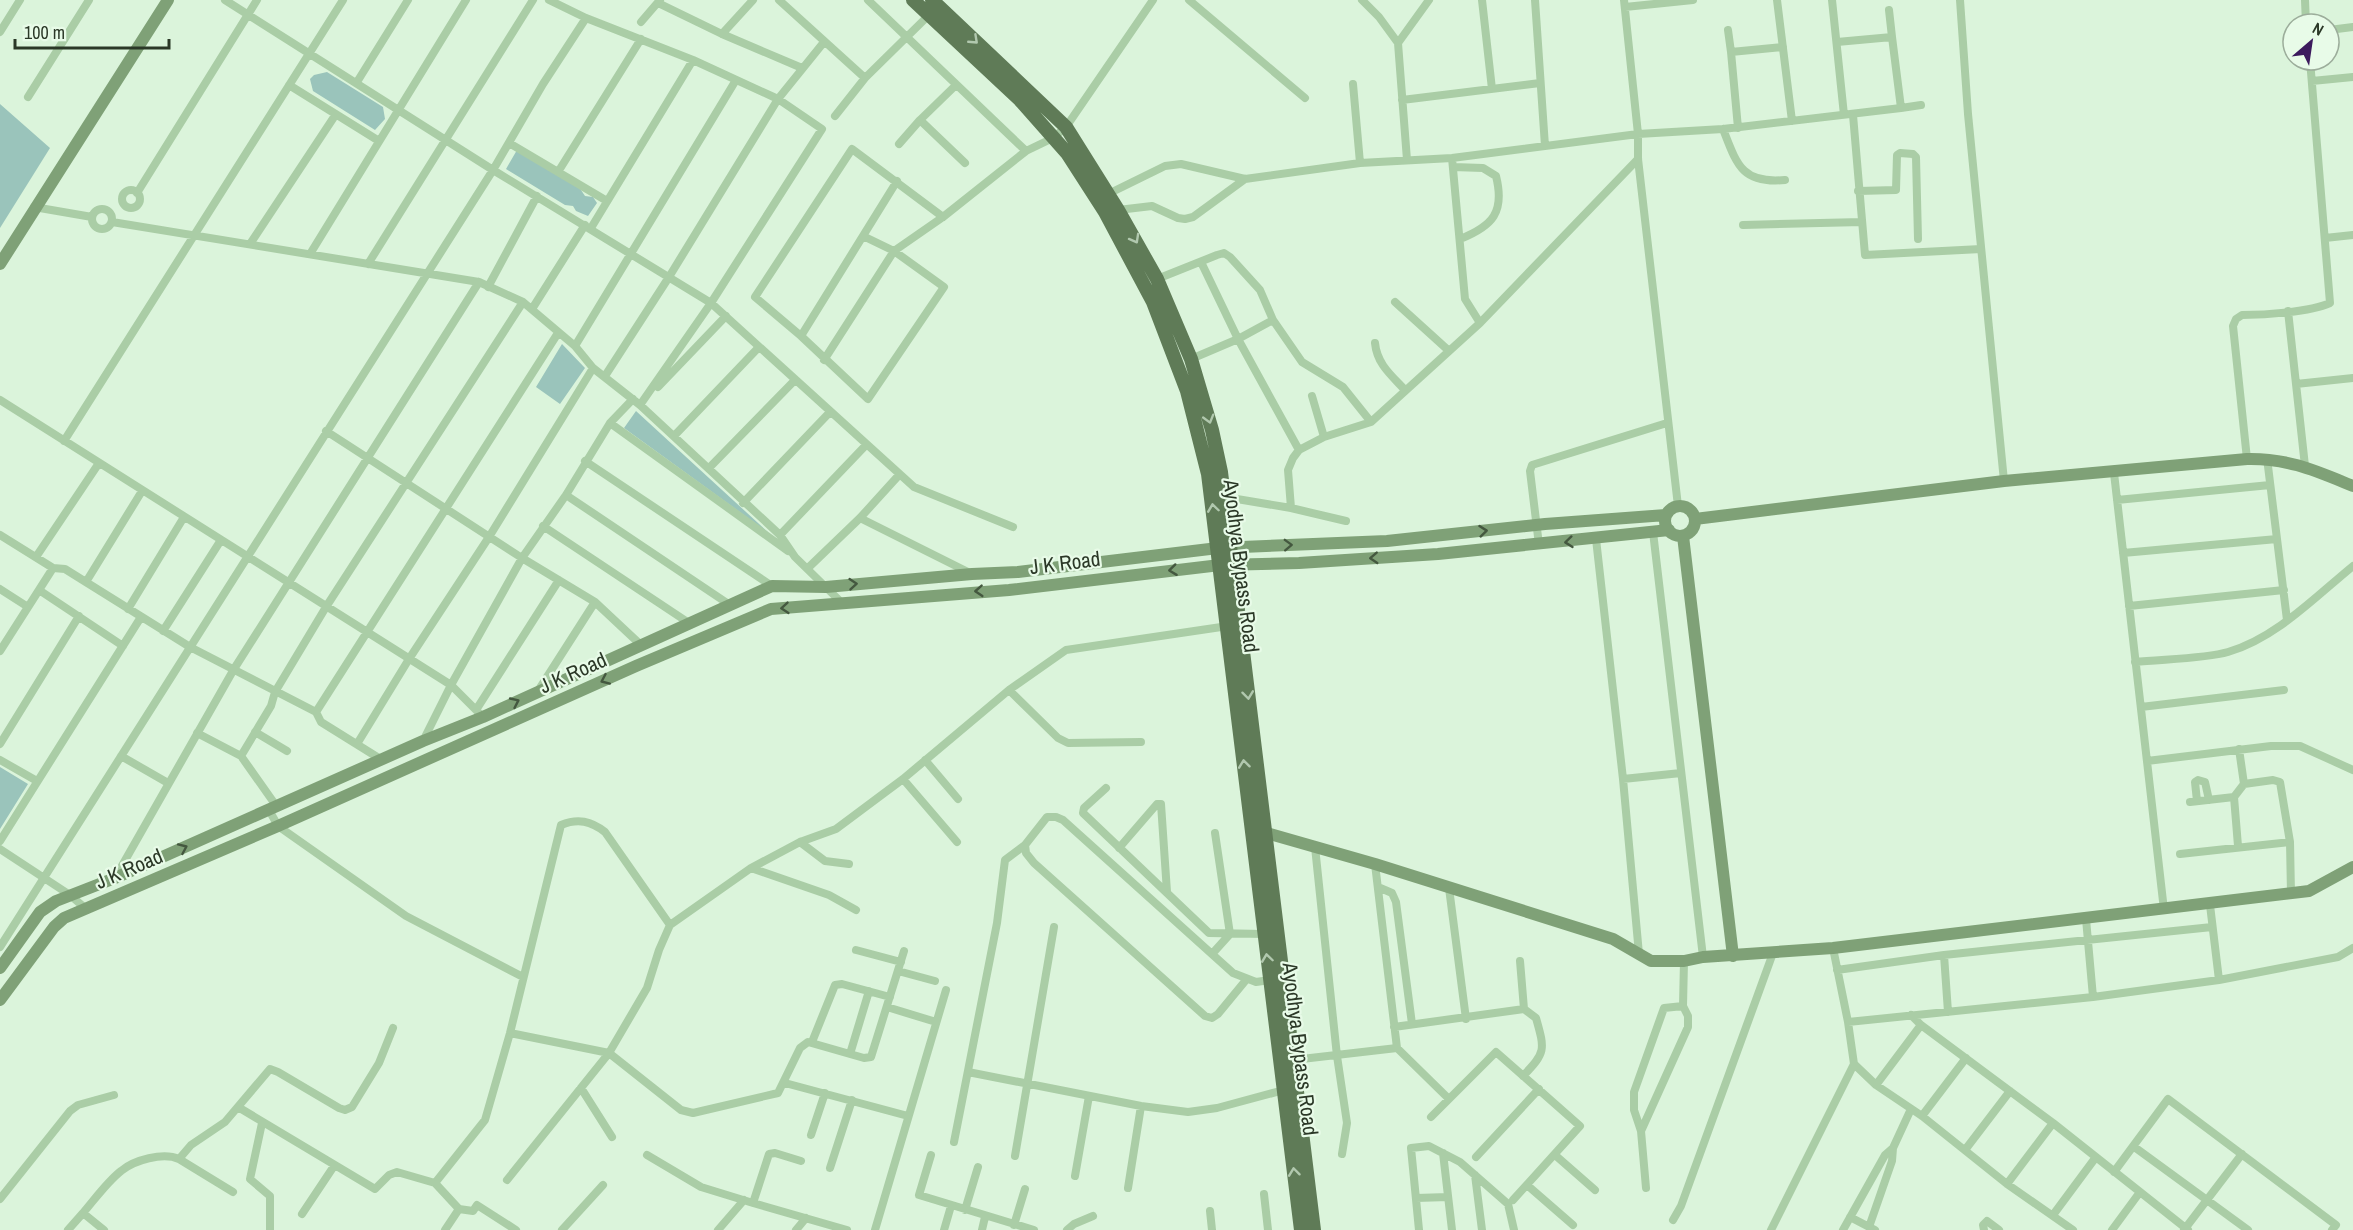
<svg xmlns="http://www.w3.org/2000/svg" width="2353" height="1230" font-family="'Archivo Narrow',sans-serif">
  <rect width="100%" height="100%" fill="#dbf4db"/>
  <path fill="#9ac4bb" d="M327 72 383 107 385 119 375 130 313 91 310 79 314 75Z
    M0 104 50 148 0 228Z
    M517 150 579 187 585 196 593 197 597 203 588 216 576 211 573 206 565 205 506 169Z
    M562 344 585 368 560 404 536 387Z
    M636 411 770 534 624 428Z
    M0 767 28 784 0 829Z"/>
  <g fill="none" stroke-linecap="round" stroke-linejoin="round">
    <path stroke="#aacda6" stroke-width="8" d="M225 0 493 170 711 303 914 487 1013 527
      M549 0 586 18 693 60 778 99 822 129 711 303 640 405
      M779 0 865 78
      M868 0 1026 151
      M1189 0 1305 98
      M1362 0 1379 17 1398 43 1407 160
      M1482 0 1492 89
      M1535 0 1545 146
      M1624 0 1638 134V159L1678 506
      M1777 0 1792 121
      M1832 0 1844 115
      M1960 0 1968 114 2004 481
      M2305 0 2306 24
      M658 3 722 34 802 68
      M1625 7 1693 0
      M1889 10 1892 37
      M641 22 660 0
      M1728 30 1731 52
      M2329 30 2353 27
      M0 32 20 0
      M722 34 753 0
      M1398 43 1429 0
      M2312 81 2353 77
      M357 82 408 0
      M1353 84 1360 163
      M289 85 379 141
      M28 97 89 0
      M1402 100 1540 83
      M1901 108 1921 105
      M1853 115 1865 255 1981 249
      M835 116 865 78 929 15
      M920 120 965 163
      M1738 128 1731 52 1783 47
      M1723 129C1737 165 1742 184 1785 180
      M509 143 607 201
      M899 144 920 120 956 85
      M1452 158 1465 299 1480 323
      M1453 167 1483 168 1496 176C1505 212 1493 226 1460 239
      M558 172 641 39
      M122 199a9 9 0 1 1 18 0a9 9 0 1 1-18 0Z
      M1858 191 1896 190 1897 155 1900 153 1913 154 1916 157 1918 239
      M137 193 257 0
      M1108 194 1165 166 1181 164 1245 179 1360 163 1452 158 1638 134 1723 129 1901 108 1892 37 1837 42
      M34 207 92 217
      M92 219a10 10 0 1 1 20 0a10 10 0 1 1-20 0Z
      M1118 210 1152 206 1178 218 1185 219 1193 217 1245 179
      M112 222 479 282 523 302 575 346 593 368 640 405 780 535 795 557 841 602
      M1743 225 1862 222
      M591 228 693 60
      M863 236 894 251 944 287 868 399 801 336 755 297 852 149 943 217
      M2325 238 2353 235
      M250 244 336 114
      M310 254 466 0
      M1201 262 1238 339 1299 450
      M368 264 533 0
      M1157 279 1217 255 1224 253 1230 257 1260 290 1273 320 1302 362 1343 387 1371 422
      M488 287 537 196
      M1395 302 1448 350
      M532 309 585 225
      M2288 311 2305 466
      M801 336 897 181
      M1375 343C1377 364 1391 375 1405 390
      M575 346 736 80
      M1191 359 1238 339 1273 320
      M824 360 894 251 943 217 1026 151 1053 138 1066 127 1153 0
      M605 376 669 277 778 99 824 42
      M2296 384 2353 378
      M658 387 726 316
      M1312 396 1324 437
      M0 400 451 685 483 717
      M610 423 788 551
      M326 431 522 558 595 602 642 646
      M674 436 759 347
      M64 441 343 0
      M2267 458 2287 620
      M2247 459 2233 326 2236 319 2242 315C2265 315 2310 312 2330 303L2310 60
      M585 461 772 586
      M709 468 795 380
      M2114 473 2164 910
      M566 495 730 605
      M1225 497 1291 508 1346 521
      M2117 500 2270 485
      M743 503 830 412
      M1291 508 1288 470 1293 458 1299 450 1324 437 1371 422 1480 323 1638 159
      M860 518 970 573
      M543 526 689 623
      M1653 532 1703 957
      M0 535 53 568 65 569 190 647 316 712 321 722 382 760
      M780 535 866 445
      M1596 539 1623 779 1639 954
      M1539 545 1530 471 1532 465 1667 423
      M2123 553 2277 539
      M36 557 99 463
      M808 568 860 518 899 475
      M86 582 142 491
      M0 589 28 607
      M39 590 123 646
      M2129 606 2284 590
      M128 609 184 517
      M163 631 221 540
      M0 651 53 568
      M2135 662C2161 659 2204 659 2228 652 2276 638 2315 597 2353 566
      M1009 690 1058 738 1068 743 1141 742
      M538 691 595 602
      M2141 707 2284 690
      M476 710 559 580
      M316 712 558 333
      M255 732 287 751
      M197 733 241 756 277 807
      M423 741 451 685 522 558 566 495 610 423 633 399
      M0 744 79 616
      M357 744 409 659 489 537 593 368
      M2239 749 2244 784
      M121 756 168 783
      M241 756 271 706 275 692 326 607 523 302
      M0 760 37 781
      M925 760 958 799
      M2147 761 2271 746H2300L2353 770
      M903 779 957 842
      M1623 779 1681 773
      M1106 788 1084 808 1083 813 1209 933 1264 934
      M2234 797 2238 846
      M2197 801 2195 782 2198 780 2205 782 2209 800
      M2190 802 2234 797 2244 784 2273 780 2280 782 2290 842 2291 894
      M269 810 278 826 406 916 523 977
      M0 841 141 617
      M800 842 825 861 849 864
      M1315 847 1337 1056 1347 1123 1342 1154
      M1119 848 1157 804H1161L1167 892
      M0 849 70 895 85 908
      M2180 854 2290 842
      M1375 864 1397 1048 1449 1099
      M751 868 829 895 856 910
      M115 878 234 669 479 282
      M1378 887 1392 893 1396 902 1412 1024
      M1449 888 1466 1019
      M2210 905 2219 980
      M2086 919 2093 997
      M0 947 493 170 543 84 586 18
      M1833 948 1848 1022 1854 1064 1876 1085 1922 1116 2007 1184 2073 1230
      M856 950 901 962
      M1212 954 1230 934 1215 833
      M1944 955 1948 1012
      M1520 961 1524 1009
      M1837 970 1944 955 2212 927
      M898 971 935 981
      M1246 980 1218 1014 1212 1018 1205 1016 1034 863 1026 853 1025 845 1047 817H1056L1063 820 1233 973 1256 982 1270 980
      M887 1007 936 1022
      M1911 1015 1921 1025 2053 1123 2188 1230
      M1848 1022 2093 997 2219 980 2338 957 2353 948
      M1394 1027 1524 1009 1536 1018C1545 1050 1546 1052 1523 1076
      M510 1033 609 1053 681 1110 693 1113 778 1093 800 1048 808 1042 864 1058 871 1057 904 951
      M812 1042 835 985 842 984 890 997
      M850 1054 869 991
      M1293 1060 1397 1048
      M968 1072 1141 1106 1188 1112 1217 1108 1284 1090
      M785 1083 908 1116
      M1876 1085 1921 1025
      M581 1088 612 1137
      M238 1107 375 1189 389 1175 397 1172 435 1183 459 1209 445 1230
      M1922 1116 1966 1058
      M1431 1117 1496 1052 1580 1126 1513 1200
      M262 1123 250 1179 270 1196V1230
      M1641 1131 1634 1110V1092L1664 1008 1683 1006
      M811 1135 825 1093
      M954 1142 997 923 1005 860 1025 845
      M2133 1146 2248 1230
      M1965 1150 2010 1091
      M1443 1153 1452 1230
      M647 1155 701 1187 753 1203 769 1154 775 1153 801 1161
      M931 1155 919 1195 1034 1230
      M1555 1155 1595 1190
      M1015 1156 1054 927
      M1476 1157 1539 1089
      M179 1159 191 1145 225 1122 270 1069 278 1072 339 1108 345 1110 352 1107 379 1063 393 1028
      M830 1168 852 1100
      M2114 1172 2168 1099 2336 1225 2332 1230
      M1475 1175 1482 1230
      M1075 1176 1089 1096
      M507 1180 609 1053 647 988 659 950 670 925 751 868 800 842 836 829 903 779 1009 690 1066 650 1228 626
      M435 1183 485 1120 510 1033 561 825C578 818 591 821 605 832L670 925
      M2007 1184 2053 1123
      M1527 1185 1573 1225
      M1128 1188 1141 1106
      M1646 1188 1641 1131 1688 1027V1016L1683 1006 1684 961
      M1264 1194 1268 1230
      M1416 1198 1448 1197
      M0 1199 70 1111 78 1105 114 1095
      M753 1203 847 1230
      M459 1209 473 1211 477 1205 516 1230
      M965 1210 978 1167
      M1210 1211 1212 1230
      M83 1213C95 1199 107 1182 121 1171 134 1160 163 1152 179 1159L233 1192
      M302 1214 334 1166
      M2053 1215 2096 1157
      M1850 1217 1875 1230
      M1673 1220 1681 1206 1773 953
      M1014 1225 1025 1189
      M1869 1227 1892 1161 1893 1148
      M68 1230 83 1213 104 1230
      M562 1230 603 1185
      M718 1230 744 1200
      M796 1230 806 1218
      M875 1230 946 990
      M944 1230 951 1206
      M982 1230 985 1217
      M1067 1230 1074 1224 1093 1216
      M1419 1230 1411 1148 1429 1146 1460 1162 1508 1204 1514 1230
      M1771 1230 1854 1064
      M1843 1230 1885 1155 1893 1148 1911 1109
      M1984 1230 1983 1225 1987 1221 1999 1230
      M2112 1230 2140 1192
      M2184 1230 2242 1154"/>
    <path stroke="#7fa177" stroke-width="12" d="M0 264 168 0
      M1665 521a15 15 0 1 1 30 0a15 15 0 1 1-30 0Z
      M1695 519 2004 481 2247 459C2288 458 2316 471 2353 486
      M1683 536 1733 956
      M1256 830 1375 864 1613 939 1651 961H1684L1703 957 1833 948 2309 891 2353 867
      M0 968 40 912 56 901 115 878 423 741 483 717 772 586 826 587 972 574 1018 572 1218 548 1387 541 1545 524 1666 515
      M0 1000 54 927 64 918 278 826 636 666 771 609 1009 590 1220 565 1299 563 1438 554 1669 530"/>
    <path stroke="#5f7b57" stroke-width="14" d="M913 0 1020 100 1067 153 1105 212 1153 302 1187 391 1208 474 1301 1230
      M932 0 1066 127 1118 210 1157 279 1191 359 1212 430 1221 472 1314 1230"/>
  </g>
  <defs><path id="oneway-chevron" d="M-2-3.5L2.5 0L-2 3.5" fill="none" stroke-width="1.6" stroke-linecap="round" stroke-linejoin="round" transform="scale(1.5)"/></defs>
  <g stroke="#b1c8ae">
    <use href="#oneway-chevron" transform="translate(974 40) rotate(43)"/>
    <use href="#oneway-chevron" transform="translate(1135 239) rotate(61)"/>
    <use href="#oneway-chevron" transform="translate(1209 419) rotate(74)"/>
    <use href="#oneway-chevron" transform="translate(1213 508) rotate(-98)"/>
    <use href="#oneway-chevron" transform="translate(1248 695) rotate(83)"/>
    <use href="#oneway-chevron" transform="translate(1244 764) rotate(-97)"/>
    <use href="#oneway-chevron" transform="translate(1267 958) rotate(-98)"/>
    <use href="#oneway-chevron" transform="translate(1294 1172) rotate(-97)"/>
  </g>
  <g stroke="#44583f">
    <use href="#oneway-chevron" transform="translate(1483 531) rotate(-6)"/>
    <use href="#oneway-chevron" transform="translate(1569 542) rotate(174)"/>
    <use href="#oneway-chevron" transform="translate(1288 545) rotate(-2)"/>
    <use href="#oneway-chevron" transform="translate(1374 558) rotate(177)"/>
    <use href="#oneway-chevron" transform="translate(1173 570) rotate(173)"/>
    <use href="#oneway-chevron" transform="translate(853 584) rotate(-5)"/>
    <use href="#oneway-chevron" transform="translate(979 591) rotate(176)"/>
    <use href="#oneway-chevron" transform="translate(785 608) rotate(175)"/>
    <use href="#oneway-chevron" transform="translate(605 680) rotate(156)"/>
    <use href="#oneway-chevron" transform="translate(515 702) rotate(-25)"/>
    <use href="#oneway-chevron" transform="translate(183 848) rotate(-24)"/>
  </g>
  <g text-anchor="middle" stroke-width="4.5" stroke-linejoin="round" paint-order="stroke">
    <g font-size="21" fill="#2b3827" stroke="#e8fbe8">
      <text transform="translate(1065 563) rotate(-7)" y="7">J K Road</text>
      <text transform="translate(1241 566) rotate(83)" y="7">Ayodhya Bypass Road</text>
      <text transform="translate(573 673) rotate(-24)" y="7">J K Road</text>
      <text transform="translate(129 869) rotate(-23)" y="7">J K Road</text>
      <text transform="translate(1300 1049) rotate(83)" y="7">Ayodhya Bypass Road</text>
    </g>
  </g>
  <g transform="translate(2311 42) rotate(29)"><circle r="28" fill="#e8fbe8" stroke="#9cad9b" stroke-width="1.5"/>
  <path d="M0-4.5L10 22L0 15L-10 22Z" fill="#3c1a5d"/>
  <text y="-9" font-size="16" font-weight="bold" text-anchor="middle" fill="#2b3827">N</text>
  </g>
  <path d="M15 39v9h154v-9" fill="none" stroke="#2b3827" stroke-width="3"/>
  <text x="24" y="39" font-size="18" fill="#2b3827" stroke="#e8fbe8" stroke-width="4.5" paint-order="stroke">100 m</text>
</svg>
